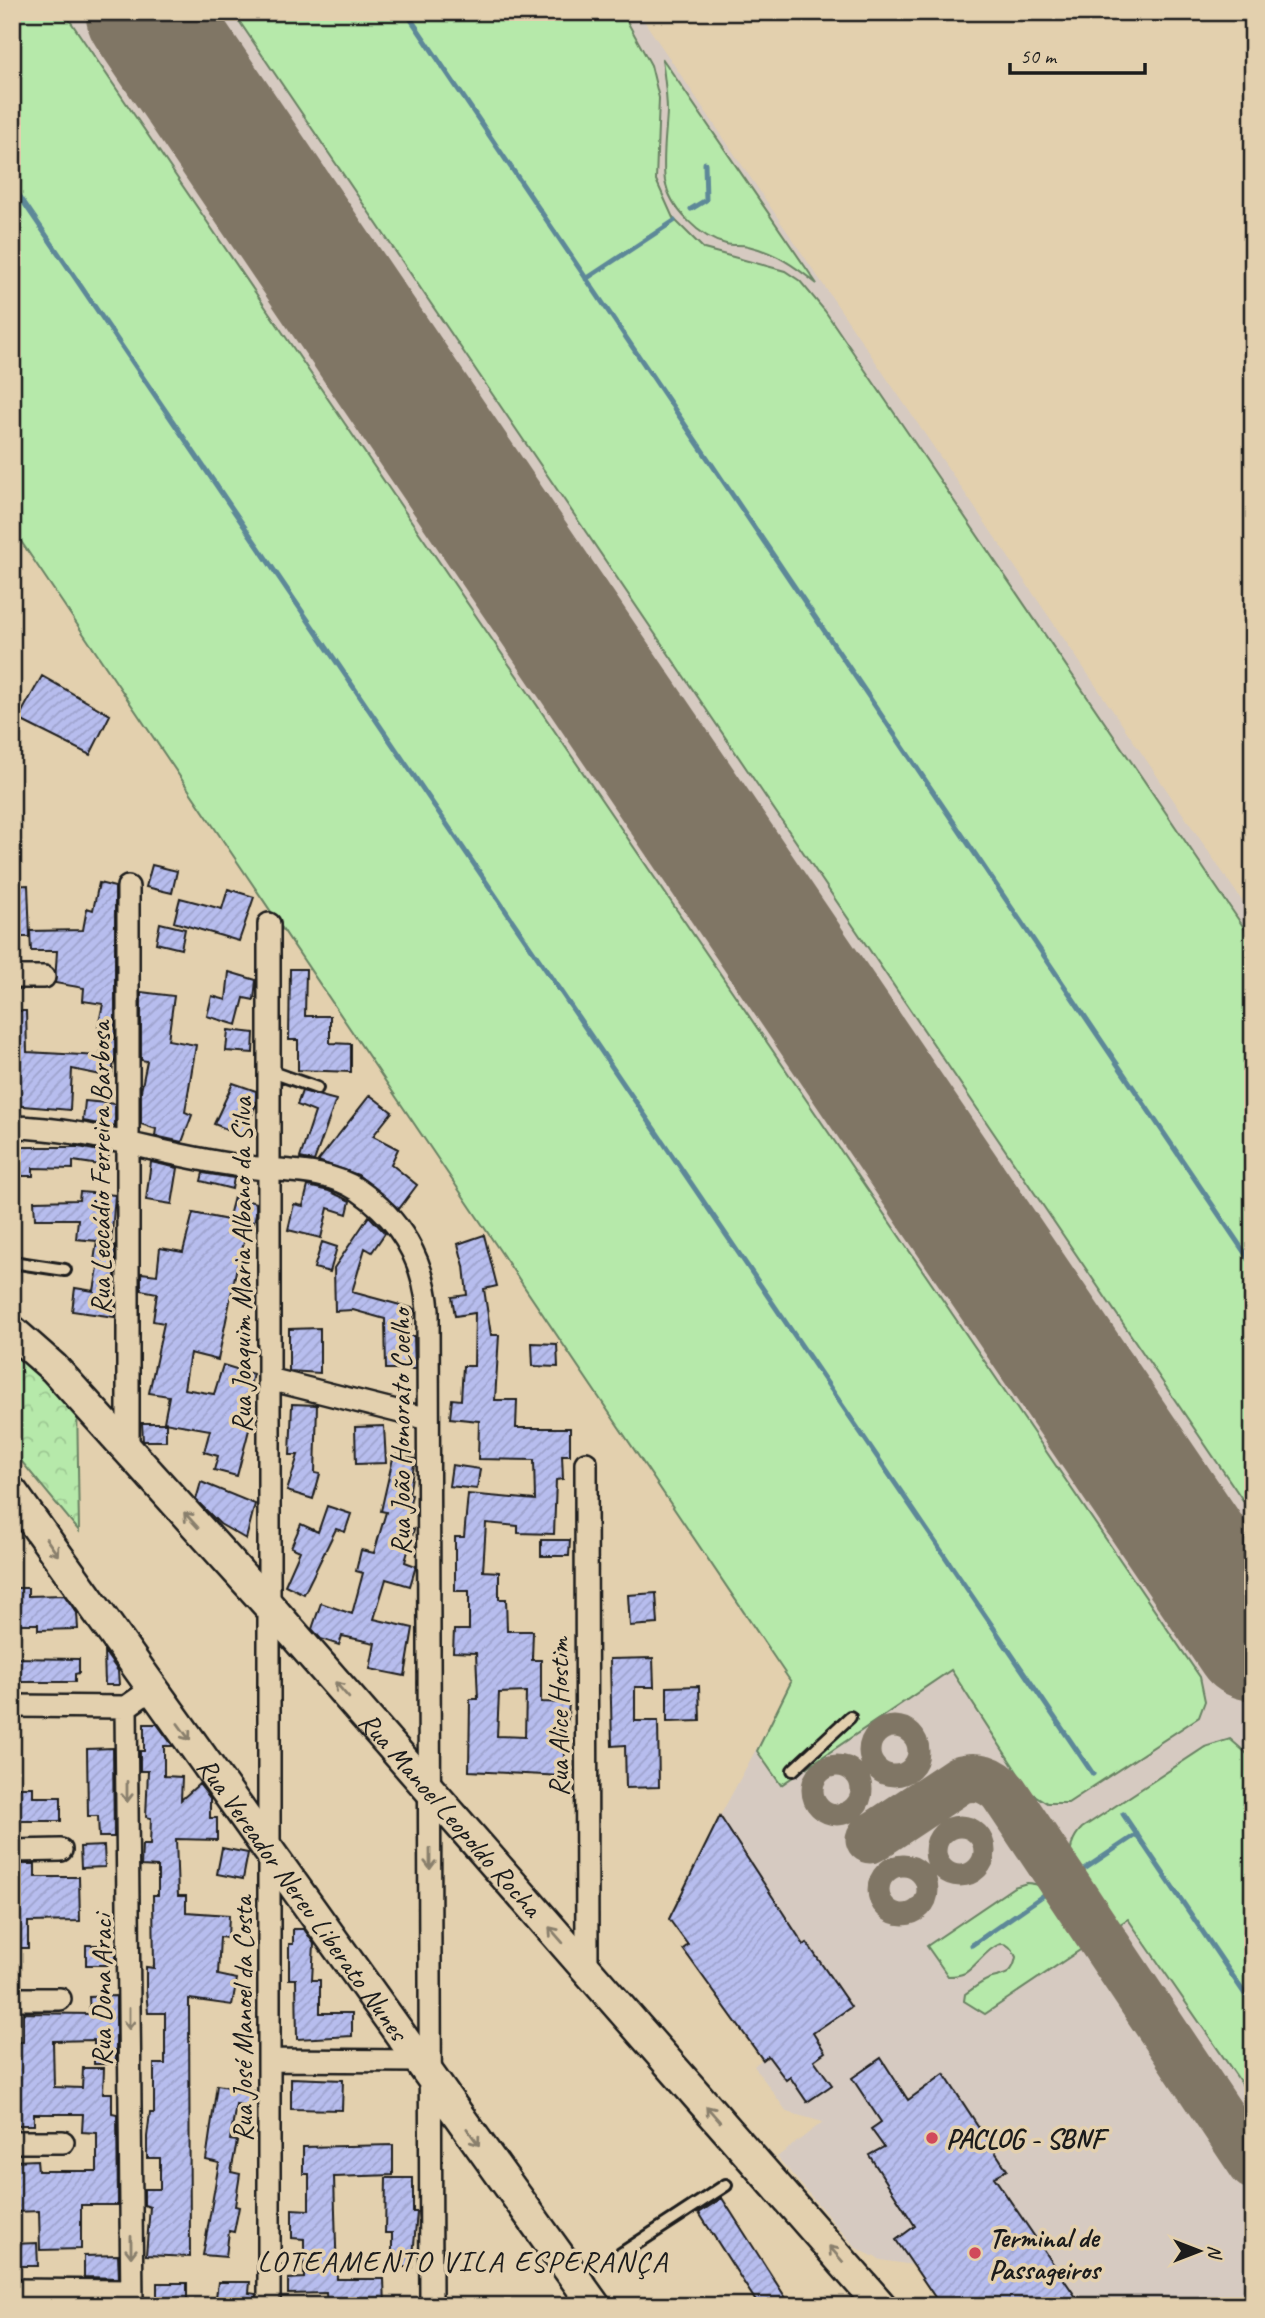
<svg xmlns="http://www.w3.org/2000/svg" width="1265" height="2318" font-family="Caveat,sans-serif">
  <defs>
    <pattern id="park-crowns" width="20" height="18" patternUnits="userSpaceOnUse" patternTransform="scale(1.75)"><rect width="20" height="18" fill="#b6e9aa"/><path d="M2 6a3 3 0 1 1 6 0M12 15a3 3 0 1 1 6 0" fill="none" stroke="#9cc792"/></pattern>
    <pattern id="building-hatch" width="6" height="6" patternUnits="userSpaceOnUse" patternTransform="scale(1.75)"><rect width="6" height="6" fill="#b7bdee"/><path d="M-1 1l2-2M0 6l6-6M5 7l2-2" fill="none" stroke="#9da2cc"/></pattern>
  </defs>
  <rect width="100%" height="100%" fill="#e3d0ae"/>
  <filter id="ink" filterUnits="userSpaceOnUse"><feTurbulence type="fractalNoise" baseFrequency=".0143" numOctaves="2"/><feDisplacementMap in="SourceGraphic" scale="14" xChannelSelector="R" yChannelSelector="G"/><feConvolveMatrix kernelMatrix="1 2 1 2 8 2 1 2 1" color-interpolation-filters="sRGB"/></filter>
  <g filter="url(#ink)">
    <path fill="#d6cac1" d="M12 12H638L1253 917V2306H941L913 2265 881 2260 856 2248 777 2157 823 2122 787 2112 754 2066 762 2059 683 1949 688 1946 720 1816 793 1681Z"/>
    <path fill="#b6e9aa" stroke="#698263" stroke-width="2" d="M12 12H64L1200 1677 1205 1701 1199 1717 1068 1803H1047L1030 1792 951 1670 781 1785 757 1751 791 1682 12 528Z
      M233 12H622L651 65 659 98 656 180 673 218 704 249 785 271 800 281 825 311 1253 941V1515Z
      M662 58 817 284C796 267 775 252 748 246 741 244 733 246 726 244 700 238 670 208 665 181 662 159 666 134 667 112 667 94 664 76 662 58Z
      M1230 1739 1253 1759V2100L1128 1919 1115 1927 1071 1863C1070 1848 1071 1839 1082 1828L1205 1747Z
      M1027 1883C1059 1884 1073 1920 1089 1944L985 2014 964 2001 965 1994C973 1989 983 1980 992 1978 1006 1975 1013 1974 1016 1957 1002 1923 980 1965 965 1973 959 1976 953 1976 948 1976L927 1946 1014 1887Z"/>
    <path fill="url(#park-crowns)" stroke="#698263" stroke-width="2" d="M12 1341 77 1400 79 1531 12 1450Z"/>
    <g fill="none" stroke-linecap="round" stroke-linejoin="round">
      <path stroke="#5d8898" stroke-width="5" d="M406 12 1253 1265
        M12 185 1093 1774
        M691 209 706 200 705 163
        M586 279 674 221
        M1123 1814 1253 2006
        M1086 1868 1137 1834
        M972 1945 1044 1895"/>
      <path stroke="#807665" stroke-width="49" d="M883 1751a11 11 0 1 1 22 0a11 11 0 1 1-22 0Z
        M826 1790a11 11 0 1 1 22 0a11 11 0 1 1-22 0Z
        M870 1839 959 1780C977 1774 992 1779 1004 1793L1253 2165
        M949 1851a11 11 0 1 1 22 0a11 11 0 1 1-22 0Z
        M892 1890a11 11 0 1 1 22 0a11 11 0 1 1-22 0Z"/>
      <path stroke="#807665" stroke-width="121" d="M146 12 1253 1640"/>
    </g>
    <path fill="url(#building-hatch)" stroke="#1c1c1c" stroke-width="2" fill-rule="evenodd" d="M42 676 110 715 90 755 18 719Z
      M152 865 177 871 172 893 146 887Z
      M99 883 115 887V1058L111 1077 72 1069 70 1110 12 1105V1011H26L27 1052 100 1056 105 1028 98 1027 103 1004 83 1001 84 988 55 983 57 951H31L30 931 83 930 87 908 93 910Z
      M28 885 30 937H12V886Z
      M228 889 254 897 239 941 174 922 180 898 222 909Z
      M160 923 185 929 181 949 156 943Z
      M290 969H306L305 1016H330V1043L351 1044V1072L298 1070V1040H289Z
      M229 972 256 980 254 1000 244 998 237 1025 207 1016 212 996 226 1000Z
      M141 992 174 996 168 1040 196 1045 185 1112 192 1115 182 1142 155 1136 156 1129 141 1124V1091L147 1061 141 1060Z
      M228 1030 254 1033 253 1053 226 1051Z
      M233 1083 256 1091V1104L244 1136 214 1124Z
      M302 1091 336 1100 314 1161 300 1158 315 1112 297 1105Z
      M370 1095 392 1112 373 1136 398 1149 391 1164 417 1185 399 1209 358 1175 318 1161Z
      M85 1101 115 1104V1127L83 1121Z
      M12 1147H79L109 1153 107 1166 73 1161V1169L33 1168V1176H12Z
      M151 1162 178 1168 172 1204 146 1200Z
      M203 1173 234 1178 232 1189 201 1181Z
      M308 1186 329 1191 350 1201 347 1214 328 1208 321 1238 288 1230 294 1204 303 1206Z
      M80 1192 115 1195 111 1246H115V1317L72 1311 75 1288 94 1291 99 1262 94 1261 97 1241 76 1239 78 1219H35L34 1201 79 1200Z
      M234 1197 256 1203V1214L254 1222 250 1221 236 1271 218 1360 190 1353 184 1389 214 1394 223 1365 253 1374 242 1420 251 1422 237 1476 214 1470 218 1456 204 1452 210 1430 164 1422 169 1396 149 1393 164 1323 153 1321 157 1293 141 1290V1273L157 1275 160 1248 183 1252 193 1213 228 1220Z
      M369 1216 385 1233 372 1252 365 1248 352 1292 415 1309 408 1336H414L415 1369H386L385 1319 353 1310 335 1311 334 1268Z
      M484 1235 497 1286 484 1289 491 1335H499L495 1400H517L516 1428H570V1455H562L563 1479 556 1480 554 1534 518 1533V1526L486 1523 483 1571 499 1572V1599H506L507 1631H533L532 1660H541V1702L569 1703 563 1776 469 1771 470 1699H478L476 1653 453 1652 454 1630H469V1591H455V1537H464L468 1494 535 1500 534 1460 478 1459 479 1421 450 1418 452 1399 461 1400 463 1366H474L475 1313 455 1316 452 1297 467 1295 464 1266 458 1244ZM526 1692 525 1737 497 1736 499 1693Z
      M322 1242 337 1247 330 1272 314 1268Z
      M320 1328V1373L289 1371V1329Z
      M532 1343 557 1344 558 1367 533 1366Z
      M292 1404 317 1405 315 1473 320 1474 313 1499 287 1491 298 1455H290Z
      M142 1423H166V1441H143Z
      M384 1426 386 1463 356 1464 355 1427Z
      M394 1454 415 1459 409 1494 412 1495 404 1526 414 1529 405 1562 416 1566 410 1586 386 1579 374 1619 413 1628 405 1676 370 1669 375 1643 342 1636 339 1645 321 1639 312 1629 321 1603 352 1614 363 1573 356 1571 361 1550 374 1553 386 1512 381 1511Z
      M452 1465 480 1469 477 1489 449 1486Z
      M201 1482 255 1504 246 1539 220 1524 196 1500Z
      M327 1506 351 1514 345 1532 336 1529 304 1594 285 1585 300 1551 291 1547 301 1524 318 1532Z
      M541 1540H570L569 1556H541Z
      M12 1588H28V1596L64 1595 77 1613 78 1629 38 1630V1624H12Z
      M656 1593 658 1624 630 1626 628 1595Z
      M104 1651 118 1671 119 1685H105Z
      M12 1658 79 1659V1673L75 1674V1682H12Z
      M653 1658 654 1687H635V1721H658L659 1787 626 1788 625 1745 612 1746 610 1659Z
      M699 1686 700 1721 667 1722V1687Z
      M144 1724H157L173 1746H164V1776L182 1777 181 1800 199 1784 210 1798V1818H217V1840L176 1839 178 1896H186V1912L229 1915 228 1938 220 1937 218 1975 237 1979 232 2005 189 1999 190 2257 146 2255 150 2207 144 2205V2189H160V2158H147V2137L150 2113H154V2064H165V2013H148L146 1989V1967L154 1968 153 1895H158V1867L141 1866 142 1845H150L151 1818 146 1817 148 1771H140V1751H144Z
      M113 1748 114 1837H99L98 1816H88L87 1749Z
      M12 1787H33V1797H61V1821H12Z
      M720 1816 804 1945 807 1943 851 2007 813 2033 825 2052 814 2060 832 2085 807 2102 790 2077 786 2080 768 2056 763 2060 683 1949 688 1945 669 1919Z
      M104 1846 105 1867 81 1868 80 1847Z
      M222 1848 248 1853 243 1879 217 1874Z
      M12 1864H35V1877H79L80 1921 28 1922V1948H12Z
      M293 1929H304L314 1944 312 1980H320V2013H352V2036L297 2039 296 1979H289V1944H293Z
      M86 1945H115V1965H86Z
      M116 1996V2064H94V2040L53 2041 54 2087 82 2088 83 2068H104L103 2093H112V2113L117 2114 118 2205H81V2249L40 2250 39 2211 16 2212 14 2161 37 2160 38 2171H97V2133L82 2132 83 2114H34V2125H13L16 2066H12V2042H23V2013L90 2014 89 1997Z
      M881 2058 908 2100 944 2074 1007 2170 994 2177 1082 2306H941L896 2240 915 2226 869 2155 884 2147 871 2129 881 2122 852 2078Z
      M291 2078 343 2080 342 2110 291 2109Z
      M217 2085 253 2091 251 2107 236 2104 230 2140 237 2141 231 2172 240 2174 235 2206 239 2207 234 2232 229 2231 226 2257 203 2255 219 2163 206 2160Z
      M393 2145V2175L334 2177 337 2279H384L385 2306H327L326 2293 288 2294V2279L304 2278V2239L292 2238V2209L309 2210V2174H303V2147Z
      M386 2178H413V2212H417L412 2267H392V2233H385Z
      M722 2198 791 2306H759L699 2213Z
      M37 2243 38 2266H17V2263H12V2244Z
      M118 2255 119 2278 84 2277V2256Z
      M218 2282H250L249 2293 256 2294V2306H215Z
      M157 2283H187V2304H157Z"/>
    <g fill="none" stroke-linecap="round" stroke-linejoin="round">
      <defs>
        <path id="lane" d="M269 1071 317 1088
          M12 1262 65 1270
          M793 1770 850 1717
          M613 2259 726 2185"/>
        <path id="street" d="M12 977H44
          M12 1127C93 1128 169 1158 249 1167 284 1172 327 1169 358 1190 400 1219 424 1260 428 1310L431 2306
          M269 1379 428 1419
          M128 1450V887
          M586 1463 587 1971
          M12 1706 126 1707
          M12 1851 61 1850
          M12 1999H60
          M269 2060 419 2061
          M12 2142H63
          M12 2290 131 2291
          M132 2306 126 1707 153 1688
          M269 2306V924"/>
        <g id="secondary">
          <path id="s1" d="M12 1331 54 1368 269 1606 881 2306"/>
          <path id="s2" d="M12 1492 595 2306"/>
        </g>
      </defs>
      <use href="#lane" stroke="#1c1c1c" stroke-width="16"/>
      <use href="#street" stroke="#1c1c1c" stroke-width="26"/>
      <use href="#secondary" stroke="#1c1c1c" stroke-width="35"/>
      <use href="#lane" stroke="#e3d0ae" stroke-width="10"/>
      <use href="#street" stroke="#e3d0ae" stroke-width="21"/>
      <use href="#secondary" stroke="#e3d0ae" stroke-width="30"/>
    </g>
    <defs><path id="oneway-shaft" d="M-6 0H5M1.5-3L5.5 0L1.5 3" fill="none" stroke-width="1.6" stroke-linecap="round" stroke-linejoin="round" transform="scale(1.75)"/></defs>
    <g stroke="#897f6c">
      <use href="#oneway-shaft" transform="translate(191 1520) rotate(-132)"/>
      <use href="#oneway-shaft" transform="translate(52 1547) rotate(55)"/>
      <use href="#oneway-shaft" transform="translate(342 1690) rotate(-131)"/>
      <use href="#oneway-shaft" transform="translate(184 1732) rotate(54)"/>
      <use href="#oneway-shaft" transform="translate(127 1792) rotate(90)"/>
      <use href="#oneway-shaft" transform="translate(430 1859) rotate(90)"/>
      <use href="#oneway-shaft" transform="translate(556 1935) rotate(-131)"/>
      <use href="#oneway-shaft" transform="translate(129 2019) rotate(90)"/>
      <use href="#oneway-shaft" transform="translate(713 2114) rotate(-131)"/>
      <use href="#oneway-shaft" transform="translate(473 2137) rotate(54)"/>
      <use href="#oneway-shaft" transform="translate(131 2247) rotate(90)"/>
      <use href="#oneway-shaft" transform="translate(836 2254) rotate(-131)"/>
    </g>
  </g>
  <g fill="#d1495b" stroke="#e3d0ae" stroke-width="2.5">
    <circle cx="932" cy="2138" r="7"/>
    <circle cx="975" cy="2253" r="7"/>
  </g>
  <g text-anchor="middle" stroke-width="7" stroke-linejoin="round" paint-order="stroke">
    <g font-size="28" fill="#1c1c1c" stroke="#e3d0ae">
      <text transform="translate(100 1168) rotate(-90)" y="10">Rua Leocádio Ferreira Barbosa</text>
      <text transform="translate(241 1265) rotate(-90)" y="10">Rua Joaquim Maria Albano da Silva</text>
      <text transform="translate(400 1432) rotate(-90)" y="10">Rua João Honorato Coelho</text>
      <text transform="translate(558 1717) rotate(-90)" y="10">Rua Alice Hostim</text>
      <text dy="10" stroke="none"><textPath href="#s1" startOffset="653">Rua Manoel Leopoldo Rocha</textPath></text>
      <text dy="10" stroke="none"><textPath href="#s2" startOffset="500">Rua Vereador Nereu Liberato Nunes</textPath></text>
      <text transform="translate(101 1990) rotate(-90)" y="10">Rua Dona Araci</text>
      <text transform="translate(242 2019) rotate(-90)" y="10">Rua José Manoel da Costa</text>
    </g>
    <g font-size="28" font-weight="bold" fill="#1c1c1c" stroke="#e3d0ae" text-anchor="start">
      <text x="946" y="2148">PACLOG - SBNF</text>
      <text x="989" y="2247">Terminal de<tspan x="989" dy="32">Passageiros</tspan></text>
    </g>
    <g font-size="30" letter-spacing="2" fill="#1c1c1c" stroke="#e3d0ae">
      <text x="463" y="2271">LOTEAMENTO VILA ESPERANÇA</text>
    </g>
  </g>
  <rect width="1265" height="2318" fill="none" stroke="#e3d0ae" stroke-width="42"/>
  <rect x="21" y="21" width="1223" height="2276" fill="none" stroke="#1c1c1c" stroke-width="2.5" filter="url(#ink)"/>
  <g transform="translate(1199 2251) rotate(90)" stroke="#e3d0ae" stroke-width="5" paint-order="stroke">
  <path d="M0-5L12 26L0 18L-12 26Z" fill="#1c1c1c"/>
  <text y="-10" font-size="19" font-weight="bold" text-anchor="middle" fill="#1c1c1c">N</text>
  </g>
  <path d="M1010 63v10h135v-10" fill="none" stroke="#1c1c1c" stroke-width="3.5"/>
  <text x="1020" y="63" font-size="21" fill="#1c1c1c" stroke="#e3d0ae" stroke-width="5" paint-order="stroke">50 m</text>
</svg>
